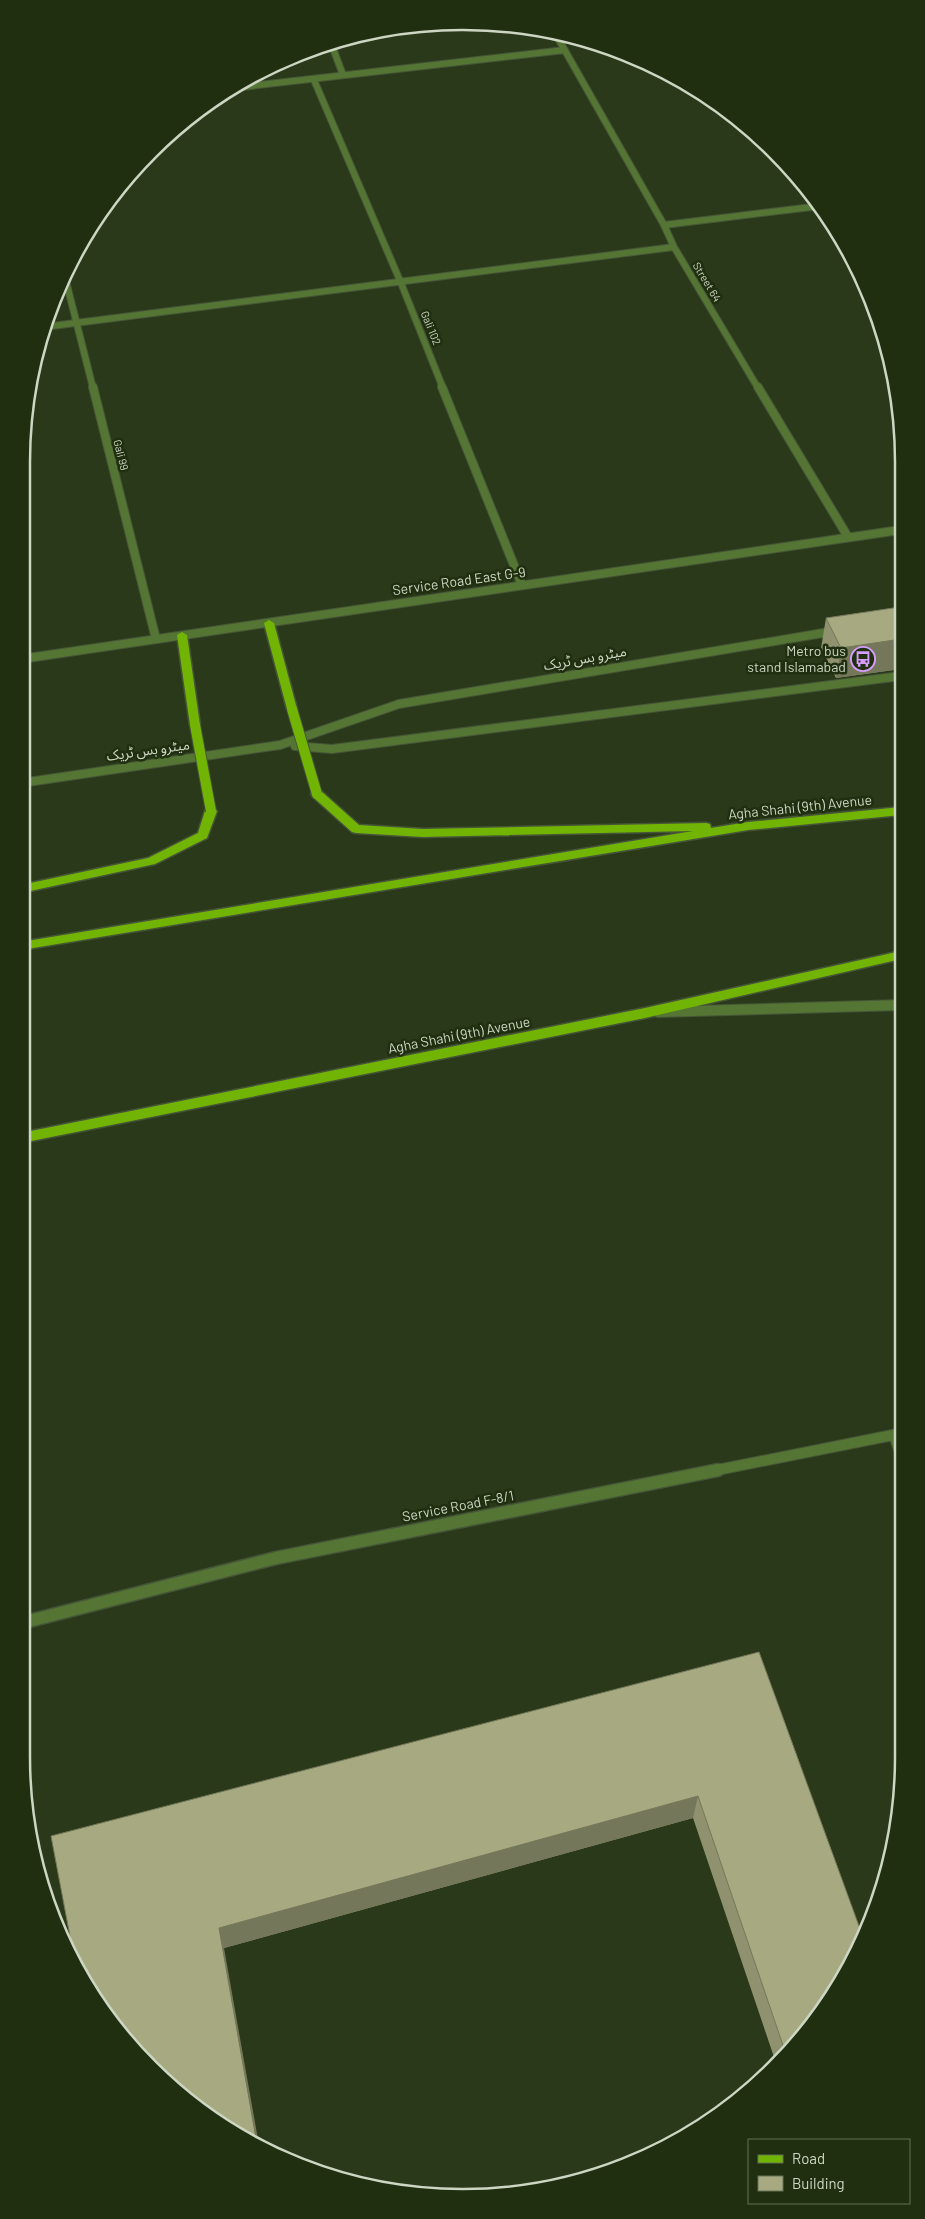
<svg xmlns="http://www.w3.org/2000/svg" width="925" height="2219" font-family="Barlow,'Noto Sans Arabic',sans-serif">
  <rect width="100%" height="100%" fill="#293919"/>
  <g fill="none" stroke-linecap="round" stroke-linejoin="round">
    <defs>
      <path id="service" d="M295 746 332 749 901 676
        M21 783 280 745 399 704 835 631"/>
      <path id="minor-far3" d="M555 33 664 225 674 247 758 388
        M331 43 343 75
        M314 80 401 283 443 388
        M233 88 565 50
        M664 225 820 206
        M65 277 93 388
        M44 327 674 247"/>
      <path id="minor-far2" d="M93 387 156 639
        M442 387 522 585
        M758 387 848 537
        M21 659 900 530"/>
      <path id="minor-far1" d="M658 1012 902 1005
        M894 1435 903 1461
        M712 1471 903 1433"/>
      <path id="minor" d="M21 1623 276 1558 718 1470"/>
      <path id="primary" d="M269 620 274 623 297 709 292 713 287 709 264 623Z
        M182 632 187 635 200 725 195 729 190 725 177 635Z
        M317 790 321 791 359 825 423 829 706 823 710 824 711 828 748 822 901 807V815L748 830 21 950V942L693 831 423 837 356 833 352 832 313 797 311 794 313 791Z
        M211 807 217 811 207 838 155 864 21 893V885L148 858 198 833 205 811Z
        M901 951V959L645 1018 21 1143V1133L645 1008Z"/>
    </defs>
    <use href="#service" stroke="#465538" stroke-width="10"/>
    <use href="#minor-far3" stroke="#465538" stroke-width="8"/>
    <use href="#minor-far2" stroke="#465538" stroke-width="10"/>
    <use href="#minor-far1" stroke="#465538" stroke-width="12"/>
    <use href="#minor" stroke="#465538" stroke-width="15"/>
    <use href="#primary" stroke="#465538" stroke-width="3"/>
    <use href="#service" stroke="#547533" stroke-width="8"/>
    <use href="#minor-far3" stroke="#547533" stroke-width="6"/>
    <use href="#minor-far2" stroke="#547533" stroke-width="8"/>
    <use href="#minor-far1" stroke="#547533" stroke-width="10"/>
    <use href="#minor" stroke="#547533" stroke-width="12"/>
    <use href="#primary" fill="#72b403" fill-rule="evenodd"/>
    <defs>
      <path id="primary-bridge" d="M292 709 317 794
        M195 725 211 811"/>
    </defs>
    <use href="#primary-bridge" stroke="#465538" stroke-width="12" stroke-linecap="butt"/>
    <use href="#primary-bridge" stroke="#72b403" stroke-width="10"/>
  </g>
  <path fill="#90926f" d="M900 607 901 669 836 678 821 648 826 618Z
    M759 1652 794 2047 776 2063 693 1818 224 1948 80 1977Z"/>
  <path fill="#75775a" d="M901 639V669L836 678 841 648Z
    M698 1796 693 1818 224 1948 259 2145 257 2144 219 1928Z"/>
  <path fill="#a7aa81" stroke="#75775a" d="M900 607 901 639 841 648 826 618Z
    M759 1652 863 1937 845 1977 794 2047 786 2054 698 1796 219 1928 257 2144 242 2139 131 2047 80 1977 76 1968 51 1836Z"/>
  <defs>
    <symbol id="bus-ring" viewBox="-11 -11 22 22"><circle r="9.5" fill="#1f2f0f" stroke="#d59cfb" stroke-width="1.5"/><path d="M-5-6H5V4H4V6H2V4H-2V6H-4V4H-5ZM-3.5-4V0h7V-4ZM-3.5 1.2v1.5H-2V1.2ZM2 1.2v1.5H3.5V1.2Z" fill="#d59cfb"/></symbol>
  </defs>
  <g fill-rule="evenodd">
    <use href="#bus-ring" x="849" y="645" width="28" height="28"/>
  </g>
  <g text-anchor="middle" stroke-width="5" stroke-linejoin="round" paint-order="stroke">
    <g font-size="11" fill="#ccd6c3" stroke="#1f2f0f">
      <text transform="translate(707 282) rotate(59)" y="4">Street 64</text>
      <text transform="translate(431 328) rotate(68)" y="4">Gali 102</text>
      <text transform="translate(121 455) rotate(76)" y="4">Gali 99</text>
    </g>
    <g font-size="14" fill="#ccd6c3" stroke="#1f2f0f">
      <text transform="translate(459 581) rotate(-8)" y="5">Service Road East G-9</text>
      <text transform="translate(585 658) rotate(-10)" y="5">میٹرو بس ٹریک</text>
      <text transform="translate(148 750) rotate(-8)" y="5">میٹرو بس ٹریک</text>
      <text transform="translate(800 807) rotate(-6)" y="5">Agha Shahi (9th) Avenue</text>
      <text transform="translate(459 1035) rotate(-11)" y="5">Agha Shahi (9th) Avenue</text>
      <text transform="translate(458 1506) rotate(-11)" y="5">Service Road F-8/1</text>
    </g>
    <g font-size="14" fill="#ccd6c3" stroke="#1f2f0f" text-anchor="end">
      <text x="846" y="656">Metro bus<tspan x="846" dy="16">stand Islamabad</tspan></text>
    </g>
  </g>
  <path d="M0 0H925V2219H0ZM462 30H463A432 432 0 0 1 895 462V1757A432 432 0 0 1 463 2189H462A432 432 0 0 1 30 1757V462A432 432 0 0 1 462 30Z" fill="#1f2f0f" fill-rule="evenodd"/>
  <path fill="none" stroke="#ccd6c3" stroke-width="2.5" d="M462 30H463A432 432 0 0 1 895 462V1757A432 432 0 0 1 463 2189H462A432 432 0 0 1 30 1757V462A432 432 0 0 1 462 30Z"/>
  <rect x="748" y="2139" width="162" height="65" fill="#1f2f0f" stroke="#647257"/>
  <rect x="758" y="2155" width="25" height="8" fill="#72b403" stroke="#647257"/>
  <text x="792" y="2164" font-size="15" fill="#ccd6c3">Road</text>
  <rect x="758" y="2176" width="25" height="15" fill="#a7aa81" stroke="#647257"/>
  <text x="792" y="2189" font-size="15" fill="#ccd6c3">Building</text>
</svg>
